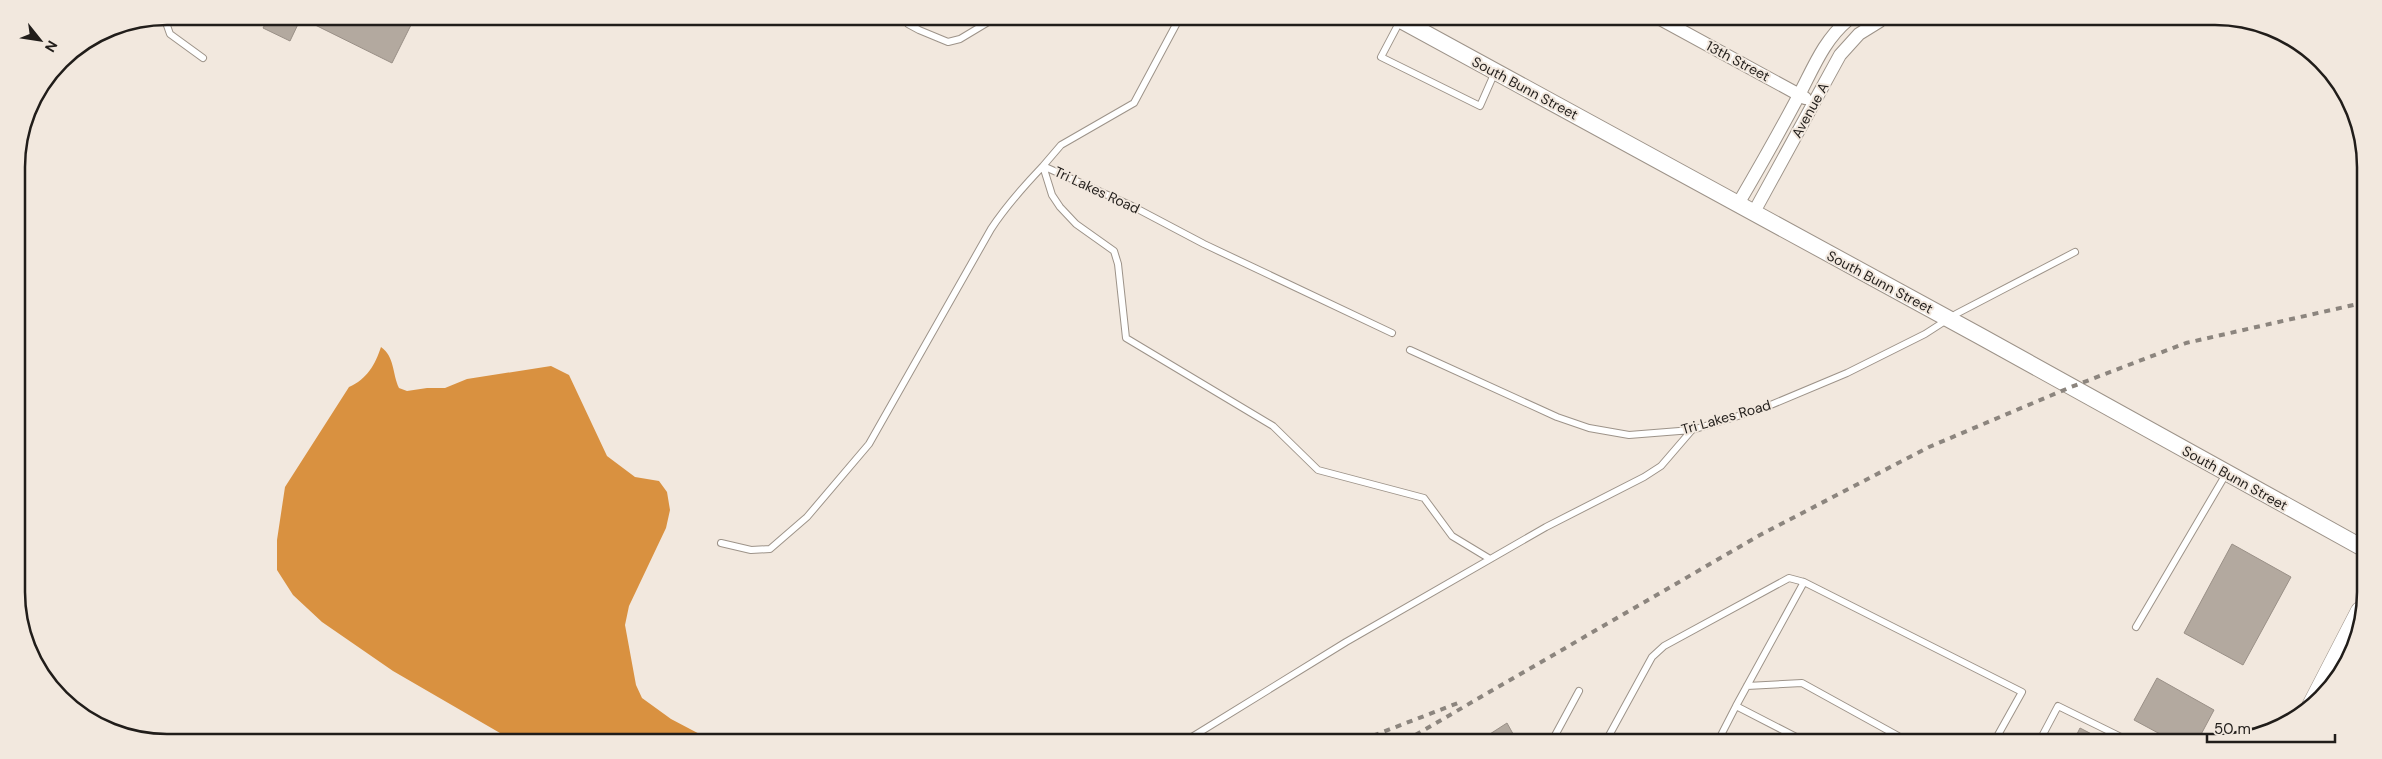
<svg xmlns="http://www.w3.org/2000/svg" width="2382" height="759" font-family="'DM Sans',sans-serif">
  <rect width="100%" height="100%" fill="#f2e8de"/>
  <path fill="#d99140" d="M381 347C395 357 392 373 399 388L407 391 427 388H445L467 379 551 366 569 375 607 456 635 477 659 481 667 492 670 510 666 528 629 606 625 625 636 685 642 698 671 719 709 739 525 738 500 733 393 671 322 622 293 595 277 570V540L285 487 349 387C367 379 375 365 381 347Z"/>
  <path fill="#b3a99f" stroke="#9a9087" d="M269 17H415L392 63 301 18 290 41 263 28Z
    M2232 544 2291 577 2243 665 2184 633Z
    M2157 678 2214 710 2197 742H2175L2134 720Z
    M1507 723 1517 741H1479Z
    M2080 728 2107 742H2073Z"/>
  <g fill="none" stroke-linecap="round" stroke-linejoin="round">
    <defs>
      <path id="service" d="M164 17 170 34 203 58
        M905 18 908 24 919 30 948 42 960 39 995 18
        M1179 19 1134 103 1061 145 1043 166 1052 195 1060 207 1076 224 1114 251 1118 264 1126 338 1273 426 1318 470 1424 498 1452 536 1490 559
        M1400 21 1381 57 1480 106 1495 72
        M1410 350 1557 417 1589 428 1629 435 1692 430 1761 409 1847 373 1925 334 1956 314 2075 252
        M721 543 751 550 770 549 807 517 869 444 991 229C1006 206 1024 186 1043 166L1132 206 1204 244 1392 333
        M2136 627 2226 474
        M1747 686 1802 683 1909 742
        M1736 706 1804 582
        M1187 740 1346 642 1546 527 1644 477 1661 466 1692 430
        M1552 741 1579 691
        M1606 741 1652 657 1664 646 1789 578 1804 582 2022 692 1994 742
        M1718 741 1736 706 1804 741
        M2039 742 2058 706 2119 736 2125 742"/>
      <path id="minor" d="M1662 20 1805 98
        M1738 204C1759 168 1779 133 1798 97 1813 69 1823 41 1848 20
        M1754 212 1840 55 1859 34 1880 21"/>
      <path id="tertiary" d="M1399 19 1980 336 2361 547"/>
      <path id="trunk" d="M2312 707 2361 612"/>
    </defs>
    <use href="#service" stroke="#9d9389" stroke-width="8"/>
    <use href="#minor" stroke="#9d9389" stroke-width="14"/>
    <use href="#tertiary" stroke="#9d9389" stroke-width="18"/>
    <use href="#trunk" stroke="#9d9389" stroke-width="22"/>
    <use href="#service" stroke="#fff" stroke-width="6"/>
    <use href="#minor" stroke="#fff" stroke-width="12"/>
    <use href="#tertiary" stroke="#fff" stroke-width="16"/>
    <use href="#trunk" stroke="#fff" stroke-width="21"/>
    <path stroke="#8c857e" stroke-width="4" stroke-dasharray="6 6" stroke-linecap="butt" d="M1362 740 1458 703
      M1405 741 1760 535 1929 447 2071 387 2186 343 2362 303"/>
  </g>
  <g text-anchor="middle" stroke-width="4" stroke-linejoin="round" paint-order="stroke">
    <g font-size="14" fill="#211d1a" stroke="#f2e8de">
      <text transform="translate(1738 61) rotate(28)" y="5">13th Street</text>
      <text transform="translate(1525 88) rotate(28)" y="5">South Bunn Street</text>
      <text transform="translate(1810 110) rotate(-61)" y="5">Avenue A</text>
      <text transform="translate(1097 190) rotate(25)" y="5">Tri Lakes Road</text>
      <text transform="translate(1880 282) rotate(28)" y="5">South Bunn Street</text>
      <text transform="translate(1726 417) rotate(-16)" y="5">Tri Lakes Road</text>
      <text transform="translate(2235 478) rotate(29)" y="5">South Bunn Street</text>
    </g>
  </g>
  <path d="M0 0H2382V759H0ZM167 25H2215A142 142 0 0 1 2357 167V592A142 142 0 0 1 2215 734H167A142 142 0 0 1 25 592V167A142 142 0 0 1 167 25Z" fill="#f2e8de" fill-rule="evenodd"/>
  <path fill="none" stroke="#211d1a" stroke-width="2.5" d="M167 25H2215A142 142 0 0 1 2357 167V592A142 142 0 0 1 2215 734H167A142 142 0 0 1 25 592V167A142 142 0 0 1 167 25Z"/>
  <g transform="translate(40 40) rotate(120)" stroke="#f2e8de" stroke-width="4" paint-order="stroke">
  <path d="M0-4L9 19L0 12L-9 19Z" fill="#211d1a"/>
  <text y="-8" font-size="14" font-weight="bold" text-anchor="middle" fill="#211d1a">N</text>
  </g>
  <path d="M2207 734v8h128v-8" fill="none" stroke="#211d1a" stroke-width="2.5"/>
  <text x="2214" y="734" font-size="15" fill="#211d1a" stroke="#f2e8de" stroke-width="4" paint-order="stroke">50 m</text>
</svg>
